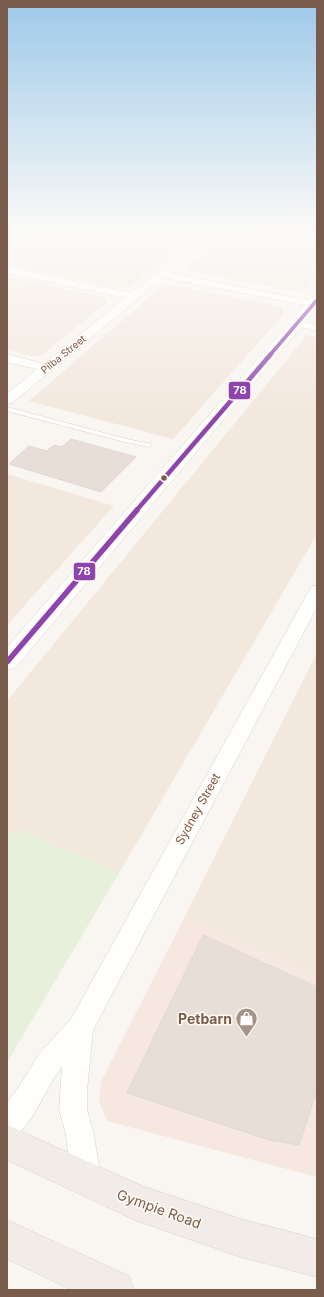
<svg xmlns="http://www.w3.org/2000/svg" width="324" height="1297" font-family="Inter,sans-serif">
  <rect width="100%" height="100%" fill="#f9f5f0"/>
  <path fill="#f2e8de" d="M7 232H68L167 251 169 255 131 286 118 288 7 265Z
    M117 232H198L183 244Z
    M229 232H317V278L307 288 296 291 191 271 188 267Z
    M7 277 103 297 107 302 42 355 31 356 7 350Z
    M173 285 282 307 284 314 173 439 29 401 161 287Z
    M307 335 317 337V534L119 873 21 830 7 835V701Z
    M7 474 114 506 7 625Z
    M317 653V977L185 916Z"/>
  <path fill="#f6e8e1" d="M185 916 317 977V1177L107 1121 99 1102 101 1082Z"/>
  <path fill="#e7f0db" d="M21 830 119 873 7 1062V835Z"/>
  <path fill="#e6ded7" stroke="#e2d8d2" d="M71 439 136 457 101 492 9 464 29 446 47 451 54 445 62 447Z
    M203 935 317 987V1090L299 1145 269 1140 127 1093Z"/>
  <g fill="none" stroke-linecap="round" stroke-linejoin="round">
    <defs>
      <path id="service" d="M7 407 127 439 151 444 152 445 149 447 125 442 7 411Z"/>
      <path id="minor" d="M88 232H107L188 248 207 232H217L169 273 314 301 317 302V306L314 307 163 278 12 403 7 404V394L37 369 7 362V354L44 364 125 298 7 273V267L131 293 182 252 92 235Z
        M297 320 317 325V331L293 325 291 323 293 321Z
        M317 585V607L93 1030 87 1090V1109L94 1135 101 1180 96 1190 86 1195 76 1190 71 1180 66 1135 59 1109 62 1067C44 1088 33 1130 7 1141V1103L22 1082 39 1054 71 1019 309 591 311 587Z"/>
      <path id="secondary" d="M317 296V308L15 668 7 670V647L312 297Z"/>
      <path id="trunk" d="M7 1125 142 1186 241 1219 317 1239V1277L241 1257 137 1221 7 1160Z
        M7 1220 129 1276 134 1290H72L7 1259Z"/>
    </defs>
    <use href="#service" stroke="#d7d1cb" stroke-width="1"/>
    <use href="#minor" stroke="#d7d1cb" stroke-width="1"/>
    <use href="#secondary" stroke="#d9d2cb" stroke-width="1"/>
    <use href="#trunk" stroke="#dad1cc" stroke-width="1"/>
    <path stroke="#dcd5d0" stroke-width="1.5" stroke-dasharray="0.5 1.5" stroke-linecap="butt" d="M312 287 317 281"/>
    <use href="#service" fill="#fefefd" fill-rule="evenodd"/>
    <use href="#minor" fill="#fefefd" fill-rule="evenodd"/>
    <use href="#secondary" fill="#fefefd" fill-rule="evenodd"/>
    <use href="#trunk" fill="#f2ece8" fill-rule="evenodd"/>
    <defs>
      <path id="bus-1-far2" d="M270 355 317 300"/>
      <path id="bus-1-far1" d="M136 511 271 354"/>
      <path id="bus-1" d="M7 662 137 510"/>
    </defs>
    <use href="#bus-1-far2" stroke="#fffaf3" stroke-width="5"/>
    <use href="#bus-1-far1" stroke="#fffaf3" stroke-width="6"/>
    <use href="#bus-1" stroke="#fffaf3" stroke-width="8"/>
    <use href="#bus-1-far2" stroke="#8e44ad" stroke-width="3.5"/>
    <use href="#bus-1-far1" stroke="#8e44ad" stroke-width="4.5"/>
    <use href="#bus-1" stroke="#8e44ad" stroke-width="5.5"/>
  </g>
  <linearGradient id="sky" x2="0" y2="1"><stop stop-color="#9ec9e9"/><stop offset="0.56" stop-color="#fcfaf8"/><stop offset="1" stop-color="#fcfaf8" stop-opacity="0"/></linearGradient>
  <rect width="324" height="414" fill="url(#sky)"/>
  <defs>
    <symbol id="shop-pin" viewBox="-11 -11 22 30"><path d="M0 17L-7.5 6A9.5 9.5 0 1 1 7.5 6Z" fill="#a69286" stroke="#fffaf3"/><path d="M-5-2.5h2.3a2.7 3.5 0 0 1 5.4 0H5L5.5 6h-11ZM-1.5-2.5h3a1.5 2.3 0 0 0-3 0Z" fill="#fff"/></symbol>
  </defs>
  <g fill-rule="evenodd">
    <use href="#shop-pin" x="234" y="1006" width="25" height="34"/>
  </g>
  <circle fill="#7a5c4d" stroke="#fffaf3" stroke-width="1.5" cx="164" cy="478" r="3.5"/>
  <g text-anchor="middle" stroke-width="3" stroke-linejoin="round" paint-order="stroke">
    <g font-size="10" fill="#7a5c4d" stroke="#fffaf3">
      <text transform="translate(63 354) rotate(-39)" y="4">Pilba Street</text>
    </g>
    <g font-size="12" fill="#7a5c4d" stroke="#fffaf3">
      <text transform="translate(198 809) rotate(-61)" y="4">Sydney Street</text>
    </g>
    <g font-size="14" font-weight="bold" fill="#7a5c4d" stroke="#fffaf3" text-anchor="end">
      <text x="232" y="1024">Petbarn</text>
    </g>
    <g font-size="14" fill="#7a5c4d" stroke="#fffaf3">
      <text transform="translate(159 1209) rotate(20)" y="5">Gympie Road</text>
    </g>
  </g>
  <g stroke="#fffaf3" stroke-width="1.5">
    <rect x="228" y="381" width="23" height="19" rx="4" fill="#8e44ad"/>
    <rect x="73" y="562" width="23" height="19" rx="4" fill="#8e44ad"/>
  </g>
  <g font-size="11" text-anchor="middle" font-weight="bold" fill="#fff">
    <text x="240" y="394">78</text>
    <text x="84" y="575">78</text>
  </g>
  <rect width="324" height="1297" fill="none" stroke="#7a5c4d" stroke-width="16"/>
</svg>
